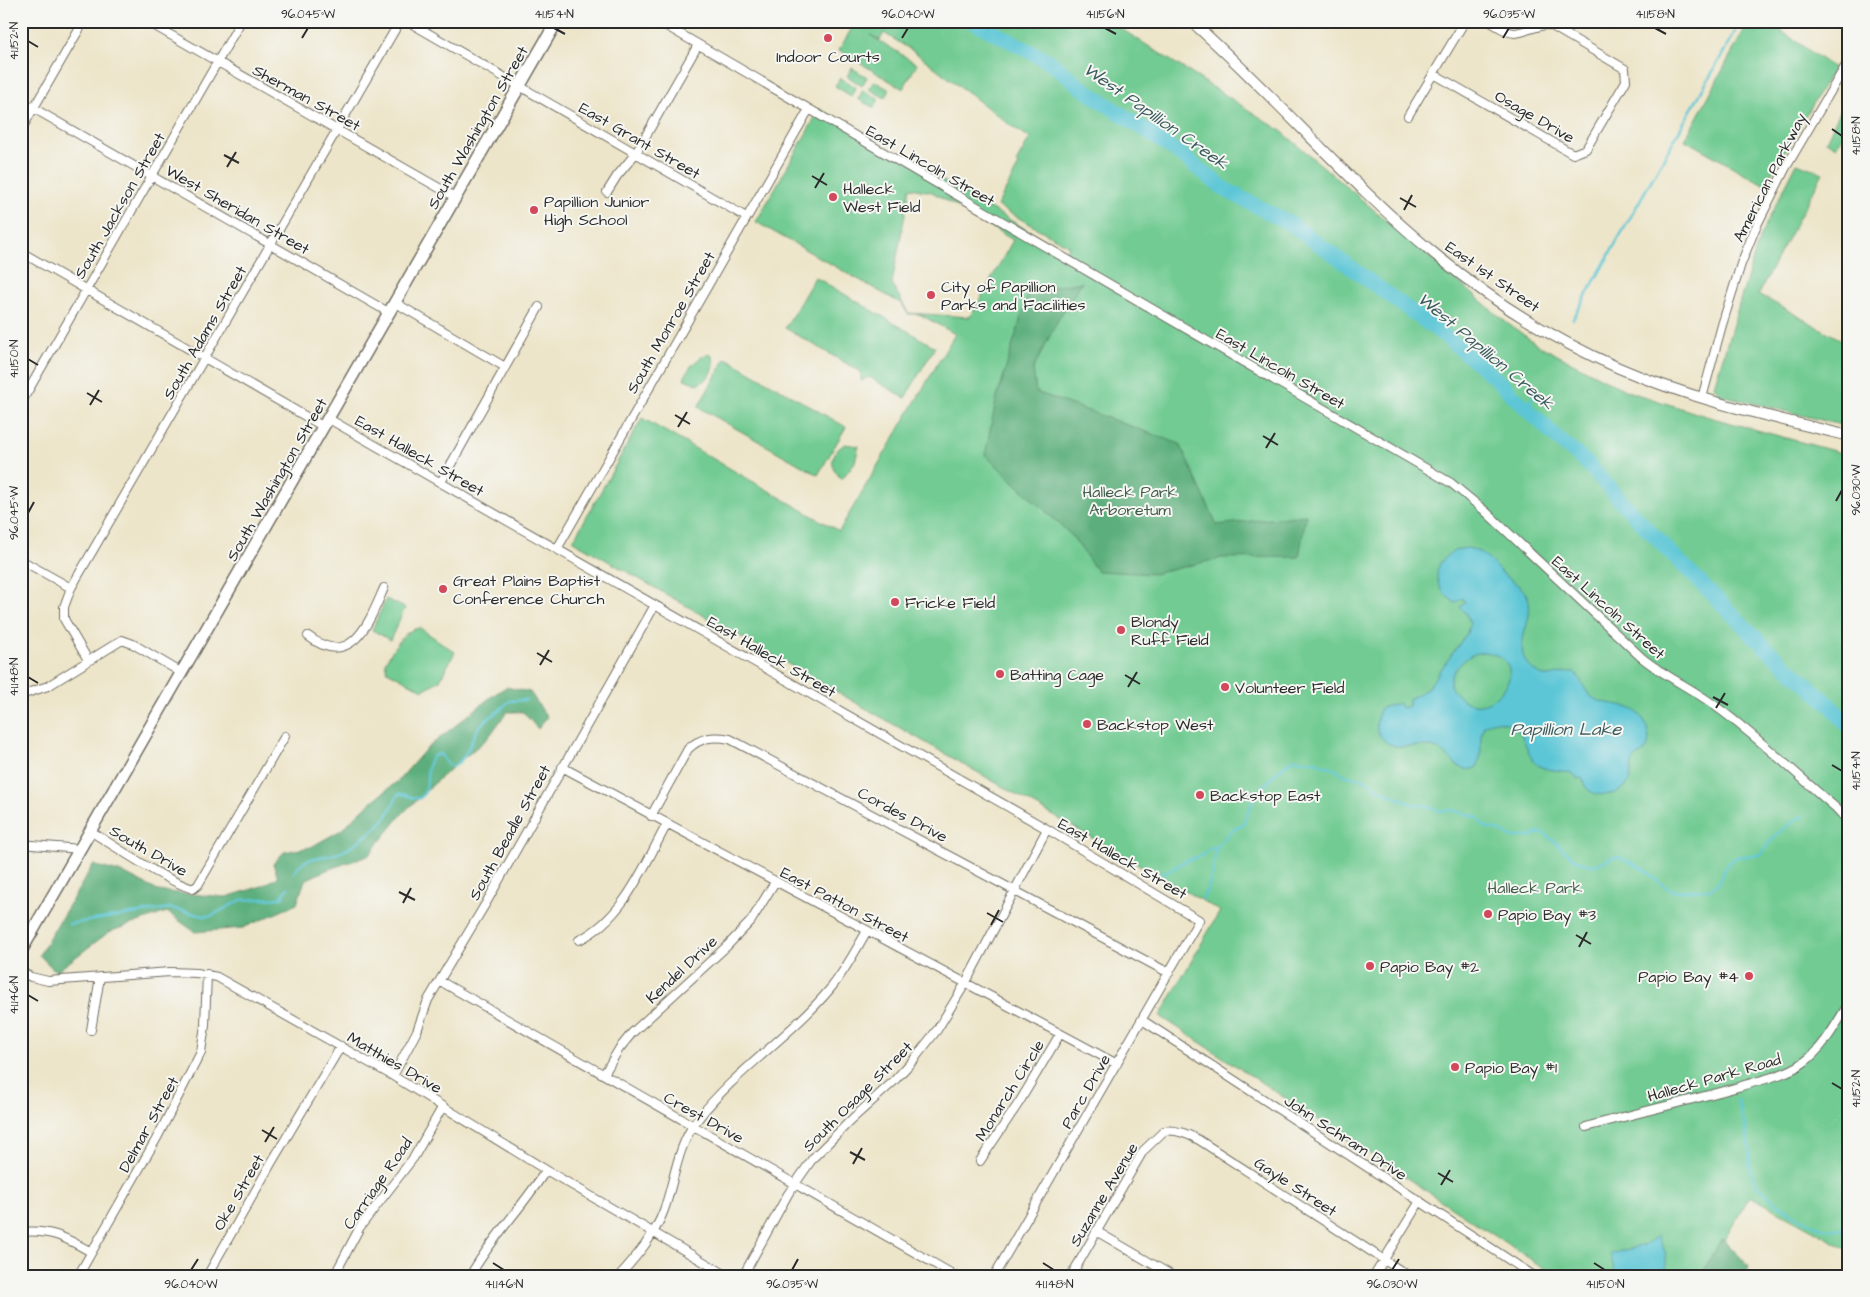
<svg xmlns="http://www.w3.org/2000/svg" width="1870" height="1297" font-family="'Architects Daughter',sans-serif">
  <rect width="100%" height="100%" fill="#f6f6f2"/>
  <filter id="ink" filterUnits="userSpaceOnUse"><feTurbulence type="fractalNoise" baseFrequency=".02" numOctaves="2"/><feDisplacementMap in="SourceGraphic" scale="10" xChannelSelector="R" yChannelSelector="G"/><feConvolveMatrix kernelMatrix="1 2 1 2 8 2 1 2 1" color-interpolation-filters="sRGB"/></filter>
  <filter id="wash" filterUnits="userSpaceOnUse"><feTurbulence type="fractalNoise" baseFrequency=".0096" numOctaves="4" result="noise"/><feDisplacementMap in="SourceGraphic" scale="20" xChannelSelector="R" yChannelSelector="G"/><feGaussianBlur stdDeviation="1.12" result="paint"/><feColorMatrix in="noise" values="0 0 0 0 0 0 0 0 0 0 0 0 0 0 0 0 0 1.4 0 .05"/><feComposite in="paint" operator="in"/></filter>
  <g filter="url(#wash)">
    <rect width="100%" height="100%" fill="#ede5c9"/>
    <path fill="#71cb92" stroke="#4e7b5e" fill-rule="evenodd" d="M856 21H1109L1280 130 1507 323 1538 345 1627 391 1709 417 1849 455V1250L1750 1196 1703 1276H1556L1160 1016 1220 911 573 541 642 418 839 531 955 334 919 314H908L902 304 756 222 820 109 1065 252 1069 246 997 206 1019 165 1016 163 1030 138 1014 128 916 53 884 33 880 40 870 35 917 64 903 89 839 50ZM910 188 932 192 1013 240 970 317 908 313 892 283Z
      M1749 21H1767L1834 68 1765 185 1685 140Z
      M852 68 867 77 862 86 847 76Z
      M840 78 856 87 851 96 835 86Z
      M874 81 890 90 885 98 869 89Z
      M863 90 879 99 874 108 858 99Z
      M1849 92V128L1836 147 1826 141Z
      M1797 163 1823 173 1758 294 1849 344V427L1721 395 1714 386 1760 236Z
      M815 277 935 347 905 398 869 377 861 381V372L785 328Z
      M710 353C720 366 710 380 697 384L684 379C690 365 696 359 710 353Z
      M726 358 846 427 818 475 698 407Z
      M845 444 859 446 855 462 842 479C828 467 830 453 845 444Z
      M386 599 405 608 390 640 372 630Z
      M420 628 455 652 440 680 423 690 387 671 385 662C394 649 403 629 420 628Z"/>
    <path fill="#5caf7c" stroke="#446d54" d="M1082 282 1058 320 1033 369 1036 392 1180 444 1217 525 1306 515 1299 557 1221 558 1154 574 1097 571 1072 536 985 455 996 401 1029 291Z
      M506 687 530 692 547 717 538 729 523 712H507L488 738 441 777 403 813 368 856 329 869 305 880 297 904 243 928 195 932 167 912 109 932 56 972 39 955 93 865 123 873 158 891 201 895 226 897 262 886 278 877 273 864 284 852 311 847 341 830 371 802 398 781 426 749 492 696Z
      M1722 1238 1749 1266 1746 1276H1701Z"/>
    <path fill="#5bc6d6" stroke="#437880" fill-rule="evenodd" d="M1468 548C1484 551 1490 562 1501 572 1510 581 1524 586 1528 598 1536 622 1509 647 1531 668 1534 671 1539 675 1544 676 1553 677 1564 671 1574 672 1583 680 1584 693 1595 699 1611 707 1631 701 1643 719 1648 726 1651 740 1647 748 1644 754 1636 755 1633 761 1630 768 1632 777 1628 783 1620 796 1594 800 1585 786 1584 784 1583 781 1583 779L1580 778 1577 779 1576 776 1572 773C1561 770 1546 771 1538 765 1522 753 1529 731 1506 723 1497 720 1491 721 1484 726 1477 739 1485 752 1477 767 1460 777 1450 754 1435 748 1415 741 1392 756 1379 734 1374 726 1377 716 1381 708L1399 703 1401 708 1409 706V699L1427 689 1467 633 1470 622 1465 612 1460 607 1465 602 1462 598 1455 603C1449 598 1442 593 1439 585 1431 564 1449 549 1468 548ZM1485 652C1539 662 1491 722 1462 699 1457 695 1451 690 1450 684 1449 674 1462 661 1470 656 1474 653 1480 653 1485 652Z
      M1658 1236 1666 1254V1276H1616L1610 1254 1644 1245Z"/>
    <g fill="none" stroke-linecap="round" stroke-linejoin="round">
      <path stroke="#5bc6d6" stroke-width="2.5" d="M1573 319 1735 32
        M1528 409 1534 394
        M294 873C305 852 328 860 346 850 359 841 379 828 388 814 392 808 394 800 399 794 407 793 412 800 420 798 433 787 422 769 433 756L440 754 446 763 452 767C469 758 469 741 479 727 485 719 494 716 501 709 504 706 506 703 510 701L526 700
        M1161 874 1178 866 1183 862 1200 856 1212 848 1217 847 1232 830 1242 826 1255 796 1279 770 1293 759 1314 761 1330 767 1347 776 1365 779 1378 789 1412 804 1427 806 1440 811 1452 810 1477 817 1485 827 1498 830 1511 837H1528L1539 833 1545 834C1560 843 1572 864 1592 865 1605 865 1607 852 1624 859 1632 863 1640 867 1647 872 1655 878 1662 887 1672 890 1678 892 1684 890 1690 890 1730 893 1713 873 1735 858 1743 853 1753 859 1760 854 1765 850 1768 843 1772 839 1781 830 1791 823 1802 816
        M1202 899C1213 883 1213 865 1217 847
        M21 907H23
        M69 924 170 908 204 916H211L241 900 281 898 288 888
        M1737 1100C1742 1115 1747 1130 1749 1145 1750 1156 1748 1165 1752 1176 1760 1195 1802 1222 1822 1228 1830 1231 1840 1229 1849 1229"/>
      <path stroke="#5bc6d6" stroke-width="15" d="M972 21 1050 62 1082 88 1173 149 1226 190 1291 224 1445 336 1494 377 1560 441 1588 464 1629 510 1678 560 1767 649 1828 703 1849 727"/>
    </g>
  </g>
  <g filter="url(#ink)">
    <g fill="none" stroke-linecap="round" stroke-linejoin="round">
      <defs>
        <path id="minor" d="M146 21 455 197
          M407 21 746 217
          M658 21 1451 483 1485 511 1641 657C1665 677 1694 689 1718 708 1759 738 1797 775 1836 808L1849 822
          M1434 74 1573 154 1586 149 1626 81 1625 69 1550 25C1537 24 1527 32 1515 33 1506 33 1496 25 1489 21
          M21 101 388 312
          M1408 116 1465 21
          M21 130 84 21
          M607 192 617 176 636 153 698 45
          M21 252 324 427
          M394 302 505 367
          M1702 398 1722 325 1741 264 1755 229 1785 169 1849 60
          M21 403 241 21
          M329 419 1047 829 1199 920 994 1276
          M441 482 539 307
          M557 549 809 109
          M21 560 71 588
          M308 636C352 670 369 622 384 588
          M88 660 64 619V607L71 588 400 21
          M21 695 48 686 122 640 133 644 182 673
          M562 767 1117 1064
          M651 816 688 749C701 737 713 736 730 739L1169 973
          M90 831C120 849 160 878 193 889L198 885 285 736
          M21 844 80 849
          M579 940C624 918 644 866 667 824
          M21 972 31 977 48 981 170 972 197 973 217 977 393 1076 546 1170 728 1276
          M440 981 956 1276
          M1142 1020 1534 1276
          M91 1030 100 977
          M604 1074 619 1049 632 1033 727 946 751 921 775 882
          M393 1076 417 1031 428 1000 486 903 655 605
          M1586 1127C1637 1113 1688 1101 1738 1087 1760 1080 1784 1076 1803 1063 1824 1048 1836 1024 1849 1003
          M1164 1131C1176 1129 1188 1134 1199 1140L1409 1276
          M980 1161 1020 1101 1060 1034
          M1096 1231 1173 1276
          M21 1232C51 1229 66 1238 91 1252
          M78 1276 158 1136 201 1052 205 1025 207 974
          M207 1276 273 1160 341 1046
          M334 1276 360 1227 414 1157 443 1106
          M470 1276C491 1238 523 1207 546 1170
          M619 1276C637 1256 655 1235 664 1210 675 1180 677 1145 698 1119 736 1070 791 1036 830 989 845 971 855 951 867 931
          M743 1276 788 1194 813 1158 852 1119 893 1082 915 1058 937 1030 965 984 1047 829
          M1071 1276 1143 1151 1164 1131
          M1374 1276 1420 1201"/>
        <path id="secondary" d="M1191 21C1276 96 1349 184 1436 255 1491 300 1554 340 1619 368 1693 400 1772 417 1849 436"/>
        <path id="primary" d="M21 951 557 21"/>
      </defs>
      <use href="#minor" stroke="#6f6c62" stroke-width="10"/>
      <use href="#secondary" stroke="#6f6c62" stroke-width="12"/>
      <use href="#primary" stroke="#6f6c62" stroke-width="14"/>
      <use href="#minor" stroke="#fff" stroke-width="8"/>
      <use href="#secondary" stroke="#fff" stroke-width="10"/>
      <use href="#primary" stroke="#fff" stroke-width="11"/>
    </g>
  </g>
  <path fill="none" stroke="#2b2b2b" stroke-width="2" d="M554 28 565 34M1105 28 1116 34M1655 28 1666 34M302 38 308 28M902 38 908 28M1503 38 1509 28M28 41 38 47M1832 129 1842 136M224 155 239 163M227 167 236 152M812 176 827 185M815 188 824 173M1400 198 1416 207M1404 210 1412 195M28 359 38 365M87 393 102 402M90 405 99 390M675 415 690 424M678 427 687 412M1263 436 1278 445M1266 448 1275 433M1836 501 1842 490M28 513 34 502M537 653 552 662M540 665 549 650M1125 675 1140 684M28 677 38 683M1128 687 1137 672M1713 697 1728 705M1716 708 1725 693M1832 765 1842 771M399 892 415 900M403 903 411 888M987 913 1003 922M991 925 999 910M1576 935 1591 944M1579 947 1587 932M28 995 38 1001M1832 1083 1842 1089M262 1130 277 1139M265 1142 274 1127M850 1152 865 1160M853 1164 862 1148M1438 1173 1453 1182M1441 1185 1450 1170M493 1263 504 1270M1043 1263 1054 1270M1594 1263 1605 1270M191 1270 198 1259M792 1270 798 1259M1392 1270 1399 1259"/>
  <g fill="#d1495b" stroke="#f6f6f2" stroke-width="2">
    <circle cx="828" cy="38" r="5"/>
    <circle cx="833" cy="197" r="5"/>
    <circle cx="534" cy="210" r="5"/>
    <circle cx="931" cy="295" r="5"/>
    <circle cx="443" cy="589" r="5"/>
    <circle cx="895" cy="602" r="5"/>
    <circle cx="1121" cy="630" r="5"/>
    <circle cx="1000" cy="674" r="5"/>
    <circle cx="1225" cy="687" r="5"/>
    <circle cx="1087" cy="724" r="5"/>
    <circle cx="1200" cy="795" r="5"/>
    <circle cx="1488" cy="914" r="5"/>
    <circle cx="1370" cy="966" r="5"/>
    <circle cx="1749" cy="976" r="5"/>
    <circle cx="1455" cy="1067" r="5"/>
  </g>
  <g text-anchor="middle" stroke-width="4" stroke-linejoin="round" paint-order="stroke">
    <g font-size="16" fill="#2b2b2b" stroke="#f6f6f2" text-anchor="start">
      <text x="828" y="62" text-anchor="middle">Indoor Courts</text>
      <text x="843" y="194">Halleck<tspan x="843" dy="18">West Field</tspan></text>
      <text x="544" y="207">Papillion Junior<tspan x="544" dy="18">High School</tspan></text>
      <text x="941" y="292">City of Papillion<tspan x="941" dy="18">Parks and Facilities</tspan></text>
      <text x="453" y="586">Great Plains Baptist<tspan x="453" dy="18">Conference Church</tspan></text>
      <text x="905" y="608">Fricke Field</text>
      <text x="1131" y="627">Blondy<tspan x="1131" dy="18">Ruff Field</tspan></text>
      <text x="1010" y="680">Batting Cage</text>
      <text x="1235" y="693">Volunteer Field</text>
      <text x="1097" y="730">Backstop West</text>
      <text x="1210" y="801">Backstop East</text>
      <text x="1498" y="920">Papio Bay #3</text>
      <text x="1380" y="972">Papio Bay #2</text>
      <text x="1739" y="982" text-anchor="end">Papio Bay #4</text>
      <text x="1465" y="1073">Papio Bay #1</text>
    </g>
    <g font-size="16" fill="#2b2b2b" stroke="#f6f6f2">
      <text transform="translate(307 97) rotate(29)" y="6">Sherman Street</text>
      <text transform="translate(1535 116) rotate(30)" y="6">Osage Drive</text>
      <text transform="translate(477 127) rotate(-60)" y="6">South Washington Street</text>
      <text transform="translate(640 140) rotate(30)" y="6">East Grant Street</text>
      <text transform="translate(931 165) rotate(30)" y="6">East Lincoln Street</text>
      <text transform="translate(1769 177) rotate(-63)" y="6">American Parkway</text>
      <text transform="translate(119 205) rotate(-60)" y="6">South Jackson Street</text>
      <text transform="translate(238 209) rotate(30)" y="6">West Sheridan Street</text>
      <text transform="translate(1493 276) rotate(35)" y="6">East 1st Street</text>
      <text transform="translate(670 322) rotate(-60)" y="6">South Monroe Street</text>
      <text transform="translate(204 332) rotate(-60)" y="6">South Adams Street</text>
      <text transform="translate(1281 368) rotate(30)" y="6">East Lincoln Street</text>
      <text transform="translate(420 455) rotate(30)" y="6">East Halleck Street</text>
      <text transform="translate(276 479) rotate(-60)" y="6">South Washington Street</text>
      <text transform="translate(1609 607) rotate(42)" y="6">East Lincoln Street</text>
      <text transform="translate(772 656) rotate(30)" y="6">East Halleck Street</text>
      <text transform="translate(903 814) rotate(28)" y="6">Cordes Drive</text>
      <text transform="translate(509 832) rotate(-61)" y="6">South Beadle Street</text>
      <text transform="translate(149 850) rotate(30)" y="6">South Drive</text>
      <text transform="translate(1123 858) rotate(30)" y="6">East Halleck Street</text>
      <text transform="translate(845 904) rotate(28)" y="6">East Patton Street</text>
      <text transform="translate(681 969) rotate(-43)" y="6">Kendel Drive</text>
      <text transform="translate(395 1062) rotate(30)" y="6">Matthies Drive</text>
      <text transform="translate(1714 1077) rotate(-16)" y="6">Halleck Park Road</text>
      <text transform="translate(1009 1090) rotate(-58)" y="6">Monarch Circle</text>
      <text transform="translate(1085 1091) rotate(-60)" y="6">Parc Drive</text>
      <text transform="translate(857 1096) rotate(-45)" y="6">South Osage Street</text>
      <text transform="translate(704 1117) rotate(29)" y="6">Crest Drive</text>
      <text transform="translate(148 1124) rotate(-61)" y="6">Delmar Street</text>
      <text transform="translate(1346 1137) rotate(33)" y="6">John Schram Drive</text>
      <text transform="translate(377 1183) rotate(-55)" y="6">Carriage Road</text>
      <text transform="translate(1296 1186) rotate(33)" y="6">Gayle Street</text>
      <text transform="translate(238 1192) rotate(-60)" y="6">Oke Street</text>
      <text transform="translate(1103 1194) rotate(-59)" y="6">Suzanne Avenue</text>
    </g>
    <g font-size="16" fill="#405b4a" stroke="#f6f6f2">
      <text x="1130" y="497">Halleck Park<tspan x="1130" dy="18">Arboretum</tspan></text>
      <text x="1535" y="893">Halleck Park</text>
    </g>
    <g font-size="18" font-style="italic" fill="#395a5e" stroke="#f6f6f2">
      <text transform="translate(1156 116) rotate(35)" y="6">West Papillion Creek</text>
      <text transform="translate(1486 351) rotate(40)" y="6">West Papillion Creek</text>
      <text x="1566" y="735">Papillion Lake</text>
    </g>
  </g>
  <rect width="1870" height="1297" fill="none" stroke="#f6f6f2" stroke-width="55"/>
  <rect x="28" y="28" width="1814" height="1242" fill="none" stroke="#2b2b2b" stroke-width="2"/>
  <g font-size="12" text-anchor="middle" fill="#2b2b2b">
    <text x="308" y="18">96.045°W</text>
    <text x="554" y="18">41.154°N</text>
    <text x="908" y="18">96.040°W</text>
    <text x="1105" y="18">41.156°N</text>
    <text x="1509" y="18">96.035°W</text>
    <text x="1655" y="18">41.158°N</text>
    <text transform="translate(14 41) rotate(-90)" y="4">41.152°N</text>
    <text transform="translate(1856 136) rotate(-90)" y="4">41.158°N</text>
    <text transform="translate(14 359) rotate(-90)" y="4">41.150°N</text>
    <text transform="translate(1856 490) rotate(-90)" y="4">96.030°W</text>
    <text transform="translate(14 513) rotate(-90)" y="4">96.045°W</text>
    <text transform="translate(14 677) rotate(-90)" y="4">41.148°N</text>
    <text transform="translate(1856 771) rotate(-90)" y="4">41.154°N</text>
    <text transform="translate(14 995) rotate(-90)" y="4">41.146°N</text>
    <text transform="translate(1856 1089) rotate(-90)" y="4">41.152°N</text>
    <text x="191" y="1288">96.040°W</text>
    <text x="504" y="1288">41.146°N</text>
    <text x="792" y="1288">96.035°W</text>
    <text x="1054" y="1288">41.148°N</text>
    <text x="1392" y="1288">96.030°W</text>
    <text x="1605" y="1288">41.150°N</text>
  </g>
</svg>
